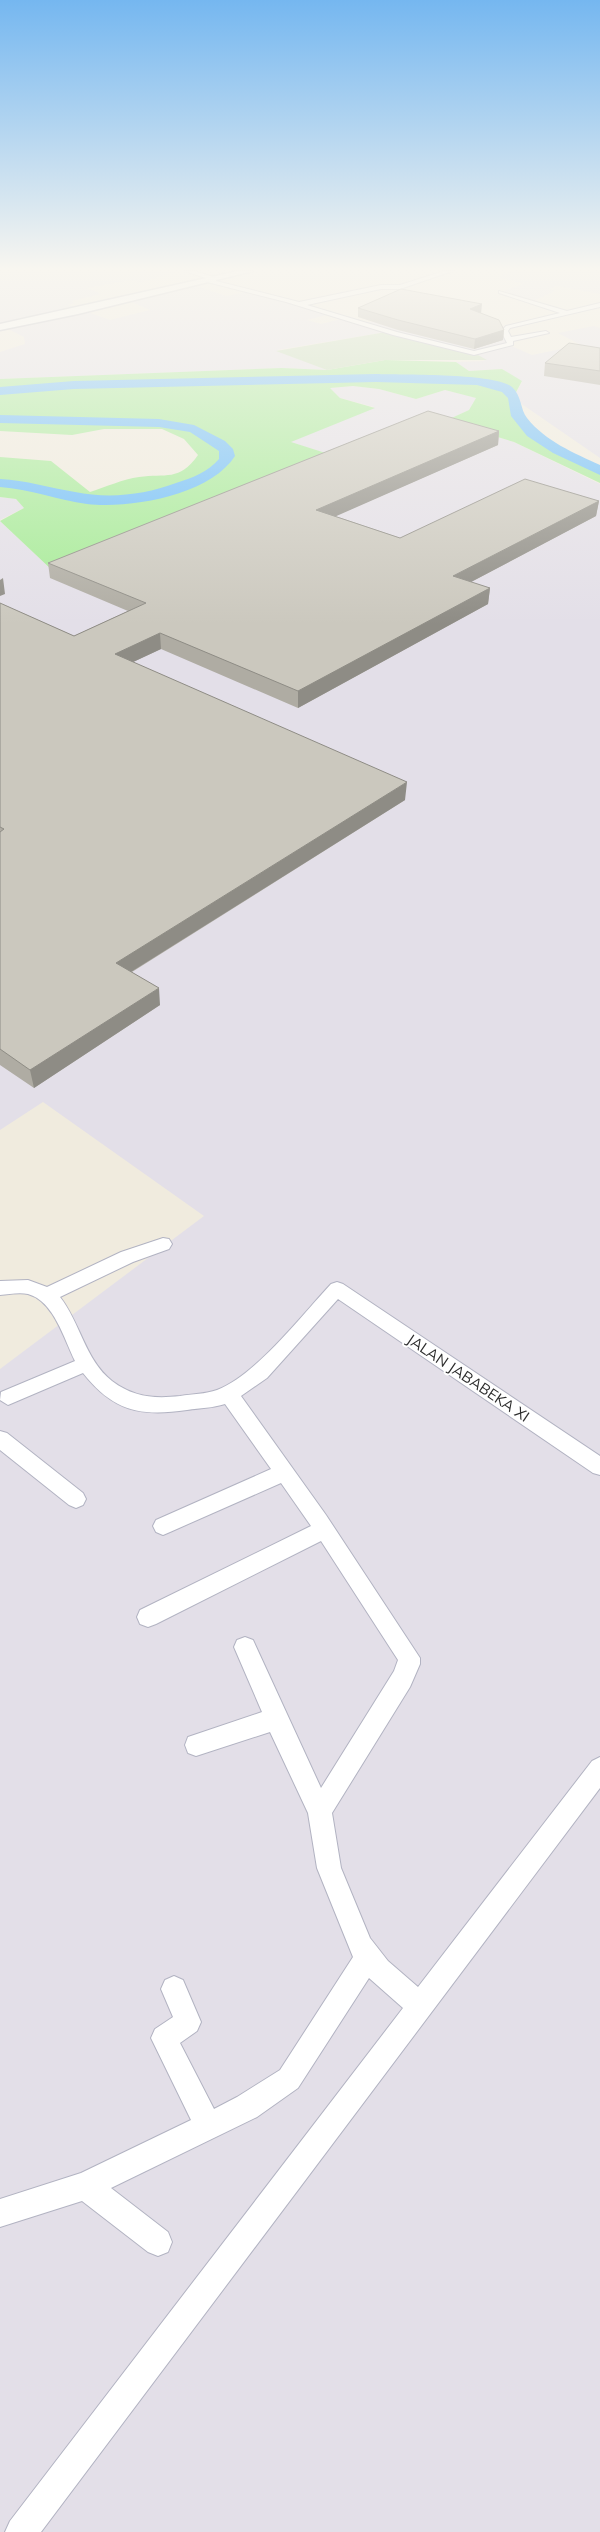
<svg xmlns="http://www.w3.org/2000/svg" width="600" height="2532" font-family="Mulish,sans-serif">
  <rect width="100%" height="100%" fill="#f0ebde"/>
  <path fill="#e3dfe8" d="M0 271H180L141 282 131 280 87 288 101 294 71 301 74 303 68 305 110 320 150 310 127 300 196 286 227 296 250 291 330 314 307 320 321 324 341 319 359 324 380 320 502 326 507 330 509 345 532 355 581 345 558 333 594 326 600 328V458L513 398 522 382 502 369 469 371 456 362 486 361 386 332 277 350 327 370 282 368 0 379V352L25 344 24 337 0 325Z
    M511 271H600V294L557 286 549 289 555 291 533 301 503 291 524 284 498 277Z
    M353 386 379 389 416 399 445 390 477 398 469 410 446 421 514 442 600 484V2532H0V1369L204 1216 43 1102 0 1130V521L53 571 337 457 290 442 374 407 340 398 329 388Z
    M0 497 16 499 24 508 0 520Z"/>
  <path fill="#a5eb96" d="M385 360 456 362 469 371 502 369 522 381 513 398C515 404 516 411 519 417 536 444 573 457 600 471V483L514 442 445 421 469 410 476 398 445 390 416 399 379 389 353 386 330 388 340 398 375 408 291 442 338 457 53 571 0 521 24 508 16 499 0 497V457L51 461 90 492C106 487 123 479 139 477 166 473 179 482 198 455L184 439 162 429H104L72 435 0 431V379L282 368 327 370Z"/>
  <path fill="#c1dbb4" d="M386 332 469 350 487 360H385L327 370 276 351Z"/>
  <g fill="none" stroke-linecap="round" stroke-linejoin="round">
    <path fill="#68bcfb" fill-rule="evenodd" d="M376 374C402 375 496 373 512 387 522 396 520 409 527 418 545 441 574 453 600 465V475L553 453 527 436 511 416 508 398 502 392 477 385 376 382 74 389 0 395V387L74 381Z
      M0 415 159 419 194 425 225 441 233 449 235 456C210 495 131 509 87 504 58 500 30 489 0 487V479C26 480 50 488 75 492 109 499 144 495 176 483 192 478 208 472 219 459V451L190 432 159 427 0 423Z"/>
    <defs>
      <path id="street" d="M184 271H194L217 278 216 281 299 302 381 285H400L444 271H453L400 289H381L307 305 397 332 474 351 507 343 501 331 506 326 560 313 499 293V291L567 311 600 303V307L510 328 508 331 511 337 546 331 549 333 513 341V345L474 355 393 335 286 302 207 282 209 279Z
        M163 1238 169 1239 172 1244 169 1249 133 1262 60 1297C80 1322 85 1360 112 1381 133 1397 154 1399 180 1396 192 1394 206 1394 217 1390 255 1376 302 1315 331 1284L337 1282 343 1284 600 1456V1475L593 1473 338 1299 267 1378 241 1396 326 1515 420 1658V1664L410 1687 332 1813 341 1868 370 1938 388 1961 418 1987 592 1761 600 1757V1788L41 2532H5L10 2521 403 2008 369 1978 298 2088 257 2117 111 2188 168 2232 172 2242 168 2252 158 2256 148 2252 82 2201 0 2227V2199L81 2173 191 2120 151 2038 155 2029 173 2017 161 1989 165 1980 174 1976 183 1980 201 2022 197 2031 180 2043 214 2109 237 2097 280 2070 353 1957 317 1868 308 1813 270 1732 196 1756 188 1753 185 1745 188 1737 262 1712 234 1647 237 1640 245 1637 253 1640 321 1788 394 1671 398 1660 321 1541 156 1624 148 1627 140 1624 137 1617 140 1610 311 1526 281 1483 170 1532 163 1535 156 1532 153 1526 156 1520 271 1469 225 1404C213 1408 200 1408 187 1410 140 1417 113 1411 83 1373L8 1405 0 1400 1 1392 75 1361C64 1339 54 1301 28 1294 20 1292 9 1294 0 1295V1281L28 1280 47 1287 121 1252Z
        M0 1431 7 1433 83 1493 86 1499 83 1505 76 1508 69 1505 0 1450Z"/>
      <path id="secondary" d="M238 271H253L78 314 0 330V324Z"/>
    </defs>
    <use href="#street" stroke="#b2b3c2" stroke-width="2"/>
    <use href="#secondary" stroke="#b2b3c2" stroke-width="3"/>
    <use href="#street" fill="#fff" fill-rule="evenodd"/>
    <use href="#secondary" fill="#fff" fill-rule="evenodd"/>
  </g>
  <path fill="#afaca3" d="M358 308 481 313 504 330 503 340 474 349 398 330 358 317Z
    M600 348V385L544 376 545 363Z
    M499 431 498 445 335 516 400 538 599 501 596 516 471 582 490 588 488 604 298 708 161 649 133 662 405 800 132 972 160 1005 34 1088 0 1065V603L74 636 128 611 50 578 48 563Z"/>
  <path fill="#8e8c85" d="M482 304 481 314 470 309Z
    M504 330 503 340 474 349 475 339Z
    M499 431 498 445 316 525V510Z
    M599 501 596 516 452 592 453 576Z
    M3 578 5 594 0 596V580Z
    M490 588 488 604 298 708V691Z
    M160 633 161 649 116 670 115 654Z
    M407 782 405 800 118 980 116 963Z
    M159 988 160 1005 34 1088 30 1070Z"/>
  <path fill="#cbc8be" stroke="#8e8c85" d="M401 289 482 304 470 309 499 320 504 330 475 339 398 320 358 308Z
    M569 343 600 348V371L545 363Z
    M428 411 499 431 316 510 400 538 525 479 599 501 453 576 490 588 298 691 160 633 115 654 407 782 116 963 159 988 30 1070 0 1049V832L4 829 0 827V603L74 636 146 603 48 563Z"/>
  <linearGradient id="sky" x2="0" y2="1"><stop stop-color="#75b7f0"/><stop offset="0.43" stop-color="#f8f6f0"/><stop offset="1" stop-color="#f8f6f0" stop-opacity="0"/></linearGradient>
  <rect width="600" height="625" fill="url(#sky)"/>
  <g text-anchor="middle" stroke-width="4" stroke-linejoin="round" paint-order="stroke">
    <g font-size="15" fill="#2d2d2d" stroke="#fff">
      <text transform="translate(468 1378) rotate(34)" y="5">JALAN JABABEKA XI</text>
    </g>
  </g>
</svg>
